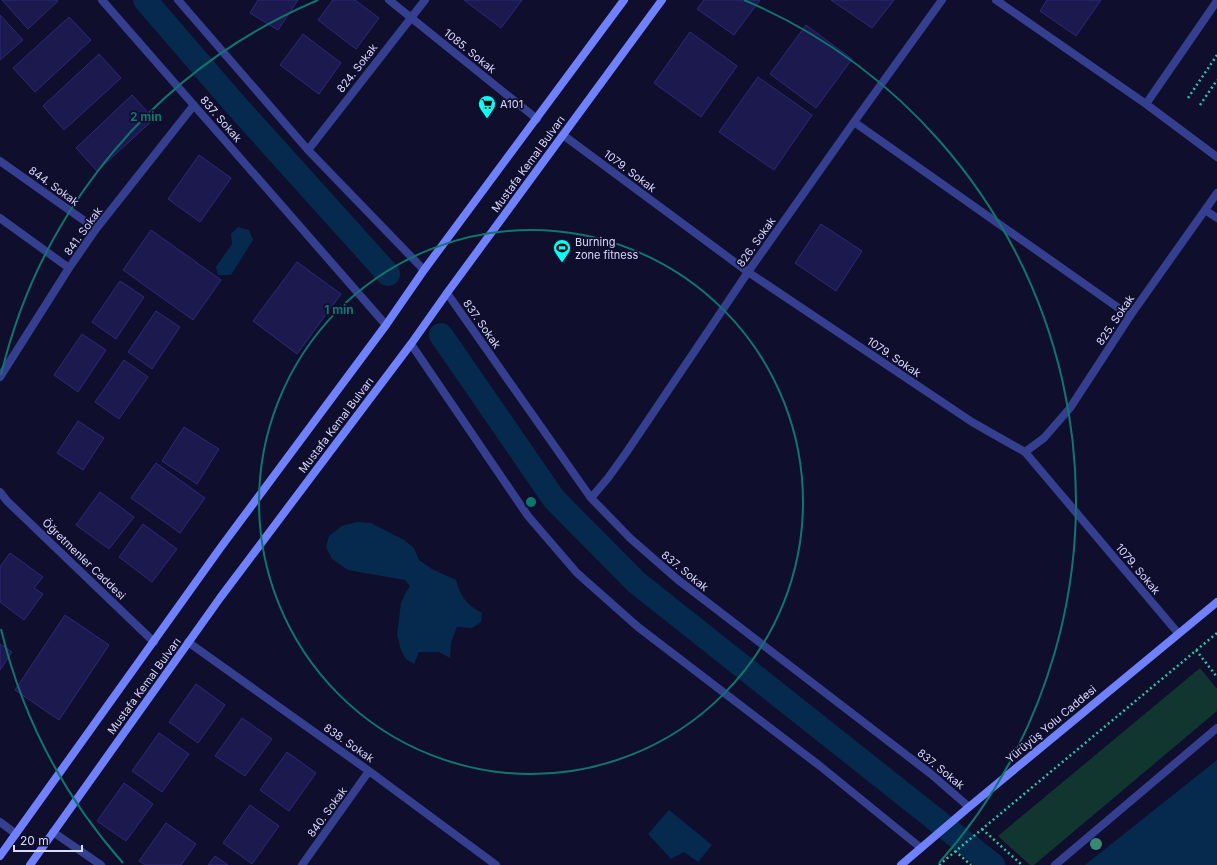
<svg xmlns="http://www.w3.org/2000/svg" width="1217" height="865" font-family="Inter,sans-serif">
  <rect width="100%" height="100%" fill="#0f0e2c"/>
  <path fill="#113630" d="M1200 668 1217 689V711L1034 865H1030L998 836Z"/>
  <path fill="#062a4d" d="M238 227 249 230 253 240 231 275H218L216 267 232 244 231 234Z
    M357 522 371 523 404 540 414 548 419 560 432 569 456 580C461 597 466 604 482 613L481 622 472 628 457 627 451 642 450 658 439 652H419L414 664 406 659 401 650 397 635 401 603 405 594 410 586 405 580 348 570 332 559 326 547 329 536 342 526Z
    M1217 760V865H1085Z
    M669 810 712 845 698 862 684 852 671 859 648 834Z"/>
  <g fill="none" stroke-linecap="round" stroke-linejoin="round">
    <path stroke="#062a4d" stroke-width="24" d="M145 0 234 103 388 274
      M441 335 554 499 636 582 993 865"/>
  </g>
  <path fill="#1c194e" stroke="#2d297c" d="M2 0H57L58 1 28 29Z
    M258 0H298L278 30 250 13Z
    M333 0H355L379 18 356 49 318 20Z
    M464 0H522L501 28Z
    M704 0H760L734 35 697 9Z
    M831 0H894L872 28Z
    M1047 0H1101L1076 36 1040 11Z
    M0 15 23 40 0 60Z
    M69 17 91 40 35 92 13 68Z
    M806 25 852 59 816 108 770 74Z
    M690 32 737 66 701 117 654 83Z
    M303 34 341 63 319 94 280 65Z
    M99 54 121 78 64 130 43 106Z
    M758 77 812 115 774 170 719 132Z
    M132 95 154 119 97 171 76 148Z
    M199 155 231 178 200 222 168 199Z
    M821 224 862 251 836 291 795 263Z
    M151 230 221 280 193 320 123 270Z
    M297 262 341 294 297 354 253 321Z
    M120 281 144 297 116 339 92 322Z
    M156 311 180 327 152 369 128 352Z
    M82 334 106 350 78 392 54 375Z
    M124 360 148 377 119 419 95 402Z
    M78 421 104 438 83 470 57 453Z
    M184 427 219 449 197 484 162 461Z
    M156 463 205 498 180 533 131 498Z
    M100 492 134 517 109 549 76 525Z
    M143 524 177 549 152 582 119 557Z
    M10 553 43 577 34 588 43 594 24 620 0 602V567Z
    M65 615 109 645 59 720 15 690Z
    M0 644 12 652 0 670Z
    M196 684 225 705 198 743 169 722Z
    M242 718 272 739 245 776 215 756Z
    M159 733 189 754 162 792 132 771Z
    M287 752 316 773 289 811 260 790Z
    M124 783 153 804 126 841 97 821Z
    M250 805 279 826 252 864 223 843Z
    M166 823 196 844 181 865H145L139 861Z
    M215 856 228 865H208Z"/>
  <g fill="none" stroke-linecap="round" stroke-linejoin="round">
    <path stroke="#25c7a6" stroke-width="2.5" stroke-dasharray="2 3" stroke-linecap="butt" d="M1188 98 1217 55
      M1200 105 1217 80
      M1196 650 1217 677
      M982 829 1022 865
      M955 851 971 865
      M939 865 1217 633"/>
    <path stroke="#353f8f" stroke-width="8" d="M102 0 386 325
      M178 0 308 150 424 270
      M389 0 537 119
      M996 0 1146 104 1217 157
      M1146 104 1217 1
      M854 122 1130 316
      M563 135 748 272 972 422 1025 452 1178 633
      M308 150 425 0
      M0 161 96 229
      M1205 210 1217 218
      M0 218 69 268
      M447 293 591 498 630 538 677 579 931 774 969 807
      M411 344 528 516 577 573 638 627 820 766 921 848
      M0 377 69 268 96 229 194 105
      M1025 452 1044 438 1070 408 1130 316 1217 193
      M0 492 7 501 154 642
      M591 498 608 478 626 453 748 272 854 122 942 0
      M188 642 369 771 496 865
      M0 822 16 834
      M53 832 101 865
      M302 865 369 771
      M1055 865 1217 728"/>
    <path stroke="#7081ff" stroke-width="8" d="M0 856 221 547 386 325 424 270 624 0
      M30 865 220 598 411 344 447 293 662 0
      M901 865 969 807 1217 602"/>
  </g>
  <circle fill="#388876" cx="1096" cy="844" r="6"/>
  <g fill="none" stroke="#0f766e" stroke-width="2">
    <circle cx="531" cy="502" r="272"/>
    <path d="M123 863A545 545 0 0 1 1 629M1 375A545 545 0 0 1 318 0M744 0A545 545 0 0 1 939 863"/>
  </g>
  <defs>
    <symbol id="supermarket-pin" viewBox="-11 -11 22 30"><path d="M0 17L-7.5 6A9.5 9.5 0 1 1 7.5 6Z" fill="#05fff4" stroke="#0f0e2c"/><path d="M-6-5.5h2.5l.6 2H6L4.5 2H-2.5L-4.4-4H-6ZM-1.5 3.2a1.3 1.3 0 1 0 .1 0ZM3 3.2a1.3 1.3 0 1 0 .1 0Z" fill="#111"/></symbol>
    <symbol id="stadium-pin" viewBox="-11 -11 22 30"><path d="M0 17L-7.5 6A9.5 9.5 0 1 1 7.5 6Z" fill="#05fff4" stroke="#0f0e2c"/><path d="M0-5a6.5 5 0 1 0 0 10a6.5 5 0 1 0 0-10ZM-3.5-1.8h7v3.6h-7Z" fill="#111"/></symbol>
  </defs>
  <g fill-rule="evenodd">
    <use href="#supermarket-pin" x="477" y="94" width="20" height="27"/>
    <use href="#stadium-pin" x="552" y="238" width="20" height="27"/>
  </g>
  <g text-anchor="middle" stroke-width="3.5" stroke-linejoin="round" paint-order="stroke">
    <g font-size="11" fill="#d9daff" stroke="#0f0e2c">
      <text transform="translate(470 51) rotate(39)" y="4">1085. Sokak</text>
      <text transform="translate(357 68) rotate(-52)" y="4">824. Sokak</text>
      <text transform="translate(221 119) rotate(49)" y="4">837. Sokak</text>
      <text transform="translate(528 164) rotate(-54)" y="4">Mustafa Kemal Bulvarı</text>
      <text transform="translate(630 171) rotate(37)" y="4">1079. Sokak</text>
      <text transform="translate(54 186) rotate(36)" y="4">844. Sokak</text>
      <text transform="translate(83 231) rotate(-54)" y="4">841. Sokak</text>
      <text transform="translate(756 242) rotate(-55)" y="4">826. Sokak</text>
      <text transform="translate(1115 320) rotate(-56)" y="4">825. Sokak</text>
      <text transform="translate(482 324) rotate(55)" y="4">837. Sokak</text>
      <text transform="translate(894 357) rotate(34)" y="4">1079. Sokak</text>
      <text transform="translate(336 425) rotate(-53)" y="4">Mustafa Kemal Bulvarı</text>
      <text transform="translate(84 559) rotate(44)" y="4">Öğretmenler Caddesi</text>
      <text transform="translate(1138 569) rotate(50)" y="4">1079. Sokak</text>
      <text transform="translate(685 571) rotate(39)" y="4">837. Sokak</text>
      <text transform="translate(144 686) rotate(-54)" y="4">Mustafa Kemal Bulvarı</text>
      <text transform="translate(1051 724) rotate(-40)" y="4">Yürüyüş Yolu Caddesi</text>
      <text transform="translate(349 743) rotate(35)" y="4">838. Sokak</text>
      <text transform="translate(941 769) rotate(39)" y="4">837. Sokak</text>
      <text transform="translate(327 812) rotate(-54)" y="4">840. Sokak</text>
    </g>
    <g font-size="11" fill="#d9daff" stroke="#0f0e2c" text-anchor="start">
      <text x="500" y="108">A101</text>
      <text x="575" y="246">Burning<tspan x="575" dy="13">zone fitness</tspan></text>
    </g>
  </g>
  <circle cx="531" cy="502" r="6" fill="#0f766e" stroke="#0f0e2c" stroke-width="2"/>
  <g font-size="12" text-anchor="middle" font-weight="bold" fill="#0f766e" stroke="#0f0e2c" stroke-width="3.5" stroke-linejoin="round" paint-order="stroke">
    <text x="146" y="121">2 min</text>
    <text x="339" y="314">1 min</text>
  </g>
  <path d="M14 845v6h68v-6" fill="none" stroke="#d9daff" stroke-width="2"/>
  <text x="20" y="845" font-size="12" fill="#d9daff" stroke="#0f0e2c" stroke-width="3" paint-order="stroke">20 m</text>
</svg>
